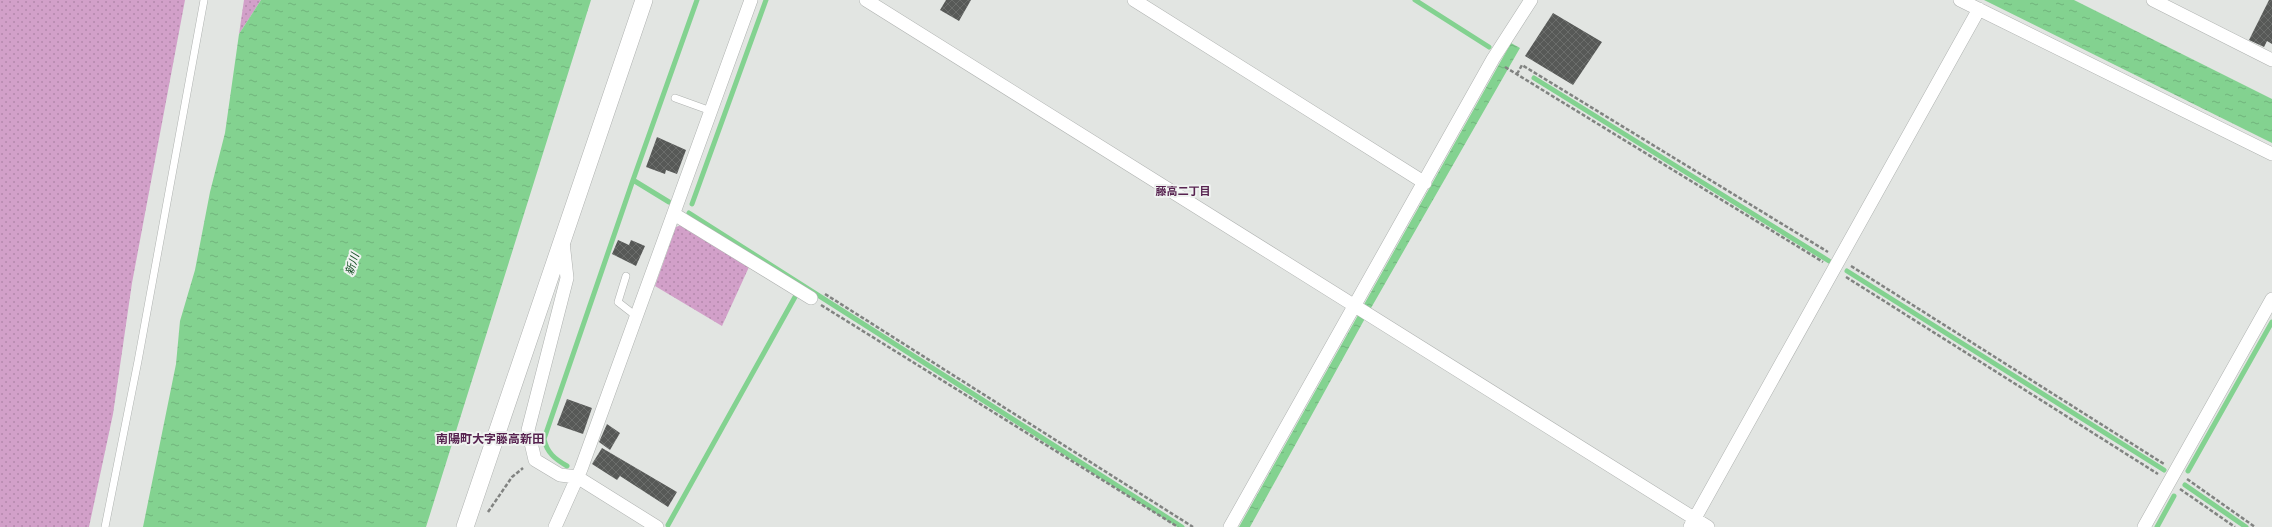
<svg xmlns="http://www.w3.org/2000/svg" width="2272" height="527" font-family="Inter,'Noto Sans JP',sans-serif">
  <defs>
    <pattern id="grass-dots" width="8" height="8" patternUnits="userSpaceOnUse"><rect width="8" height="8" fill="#d2a0c9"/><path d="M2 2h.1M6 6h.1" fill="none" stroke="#b489ac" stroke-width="1.8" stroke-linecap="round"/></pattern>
    <pattern id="water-ripples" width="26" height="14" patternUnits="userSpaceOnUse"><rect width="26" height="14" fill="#83d290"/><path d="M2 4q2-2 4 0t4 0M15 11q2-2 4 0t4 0" fill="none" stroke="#71b47c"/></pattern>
    <pattern id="building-cross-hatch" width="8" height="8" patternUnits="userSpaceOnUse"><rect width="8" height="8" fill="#575957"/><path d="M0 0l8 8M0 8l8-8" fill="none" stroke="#6b6d6b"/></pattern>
  </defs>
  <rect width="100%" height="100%" fill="#e2e5e2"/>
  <path fill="url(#grass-dots)" d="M0 0H185L132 283 113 414 89 527H0Z
    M244 0H261L239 34Z
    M681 225 749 267 722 326 655 286 676 227Z"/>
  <path fill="url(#water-ripples)" d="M261 0H591L426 527H143L176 364 180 321 195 270 210 192 225 133 239 34Z
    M1984 0H2074L2272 99V143Z
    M1511 43 1520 48 1363 322 1250 527H1239Z"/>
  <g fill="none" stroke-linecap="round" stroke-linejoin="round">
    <path stroke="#83d290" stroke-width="5" d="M1415 0 1489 47
      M1534 78 1829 261
      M669 202 633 180 697 0
      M692 204 766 0
      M689 213 1182 527
      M1847 271 2164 470
      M567 466C555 459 547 453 544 439L633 180
      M2188 471 2272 322
      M2185 485 2246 527
      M668 525 795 297
      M2157 527 2174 496"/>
  </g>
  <path fill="url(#building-cross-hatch)" d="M946 0H971L959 21 940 10Z
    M2269 0H2272V44L2267 41 2264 47 2249 40Z
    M1553 13 1602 42 1573 85 1525 56Z
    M657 137 686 150 677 174 666 170 665 174 646 167Z
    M618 240 629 245 631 240 645 246 636 266 612 254Z
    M567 399 592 408 583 434 557 425Z
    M607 424 620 433 610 450 599 442Z
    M602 448 677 492 668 507 620 476 617 480 592 464Z"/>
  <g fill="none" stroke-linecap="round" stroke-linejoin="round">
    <defs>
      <path id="service" d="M675 98 711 111
        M626 276 618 302 636 316
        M105 527 138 361 204 0"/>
      <path id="minor" d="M866 0 1708 527
        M1134 0 1425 183
        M1960 0 2272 154
        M2153 0 2272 60
        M674 214 811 298
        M563 242 567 278 528 430 535 460 560 475 577 477 657 527
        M555 527 581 469 751 0
        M1230 527 1493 59 1531 0
        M1690 527 1979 9
        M2144 527 2272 299"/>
      <path id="tertiary" d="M465 527 644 0"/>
    </defs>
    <use href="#service" stroke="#afb2b0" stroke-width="8"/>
    <use href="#minor" stroke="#afb2b0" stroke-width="14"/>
    <use href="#tertiary" stroke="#afb2b0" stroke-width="18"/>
    <path stroke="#818381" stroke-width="2.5" stroke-dasharray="4 2" stroke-linecap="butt" d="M1505 67 1823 262
      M1517 74 1522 65 1828 252
      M1851 266 2164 464
      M1846 277 2158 474
      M825 294 1193 527
      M821 305 1178 527
      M2187 479 2255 527
      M2180 489 2235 527
      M488 512 512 477 523 468"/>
    <use href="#service" stroke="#fff" stroke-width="7"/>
    <use href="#minor" stroke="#fff" stroke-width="13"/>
    <use href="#tertiary" stroke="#fff" stroke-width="17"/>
  </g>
  <g text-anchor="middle" stroke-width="4" stroke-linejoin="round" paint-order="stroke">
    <g font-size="11" font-weight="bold" fill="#572350" stroke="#eff2f0">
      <text x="1183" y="195">藤高二丁目</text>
    </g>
    <g font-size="11" font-style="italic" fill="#154e24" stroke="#eff2f0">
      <text transform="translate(352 264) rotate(-73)" y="4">新川</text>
    </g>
    <g font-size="12" font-weight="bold" fill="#572350" stroke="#eff2f0">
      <text x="490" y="443">南陽町大字藤高新田</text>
    </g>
  </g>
</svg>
